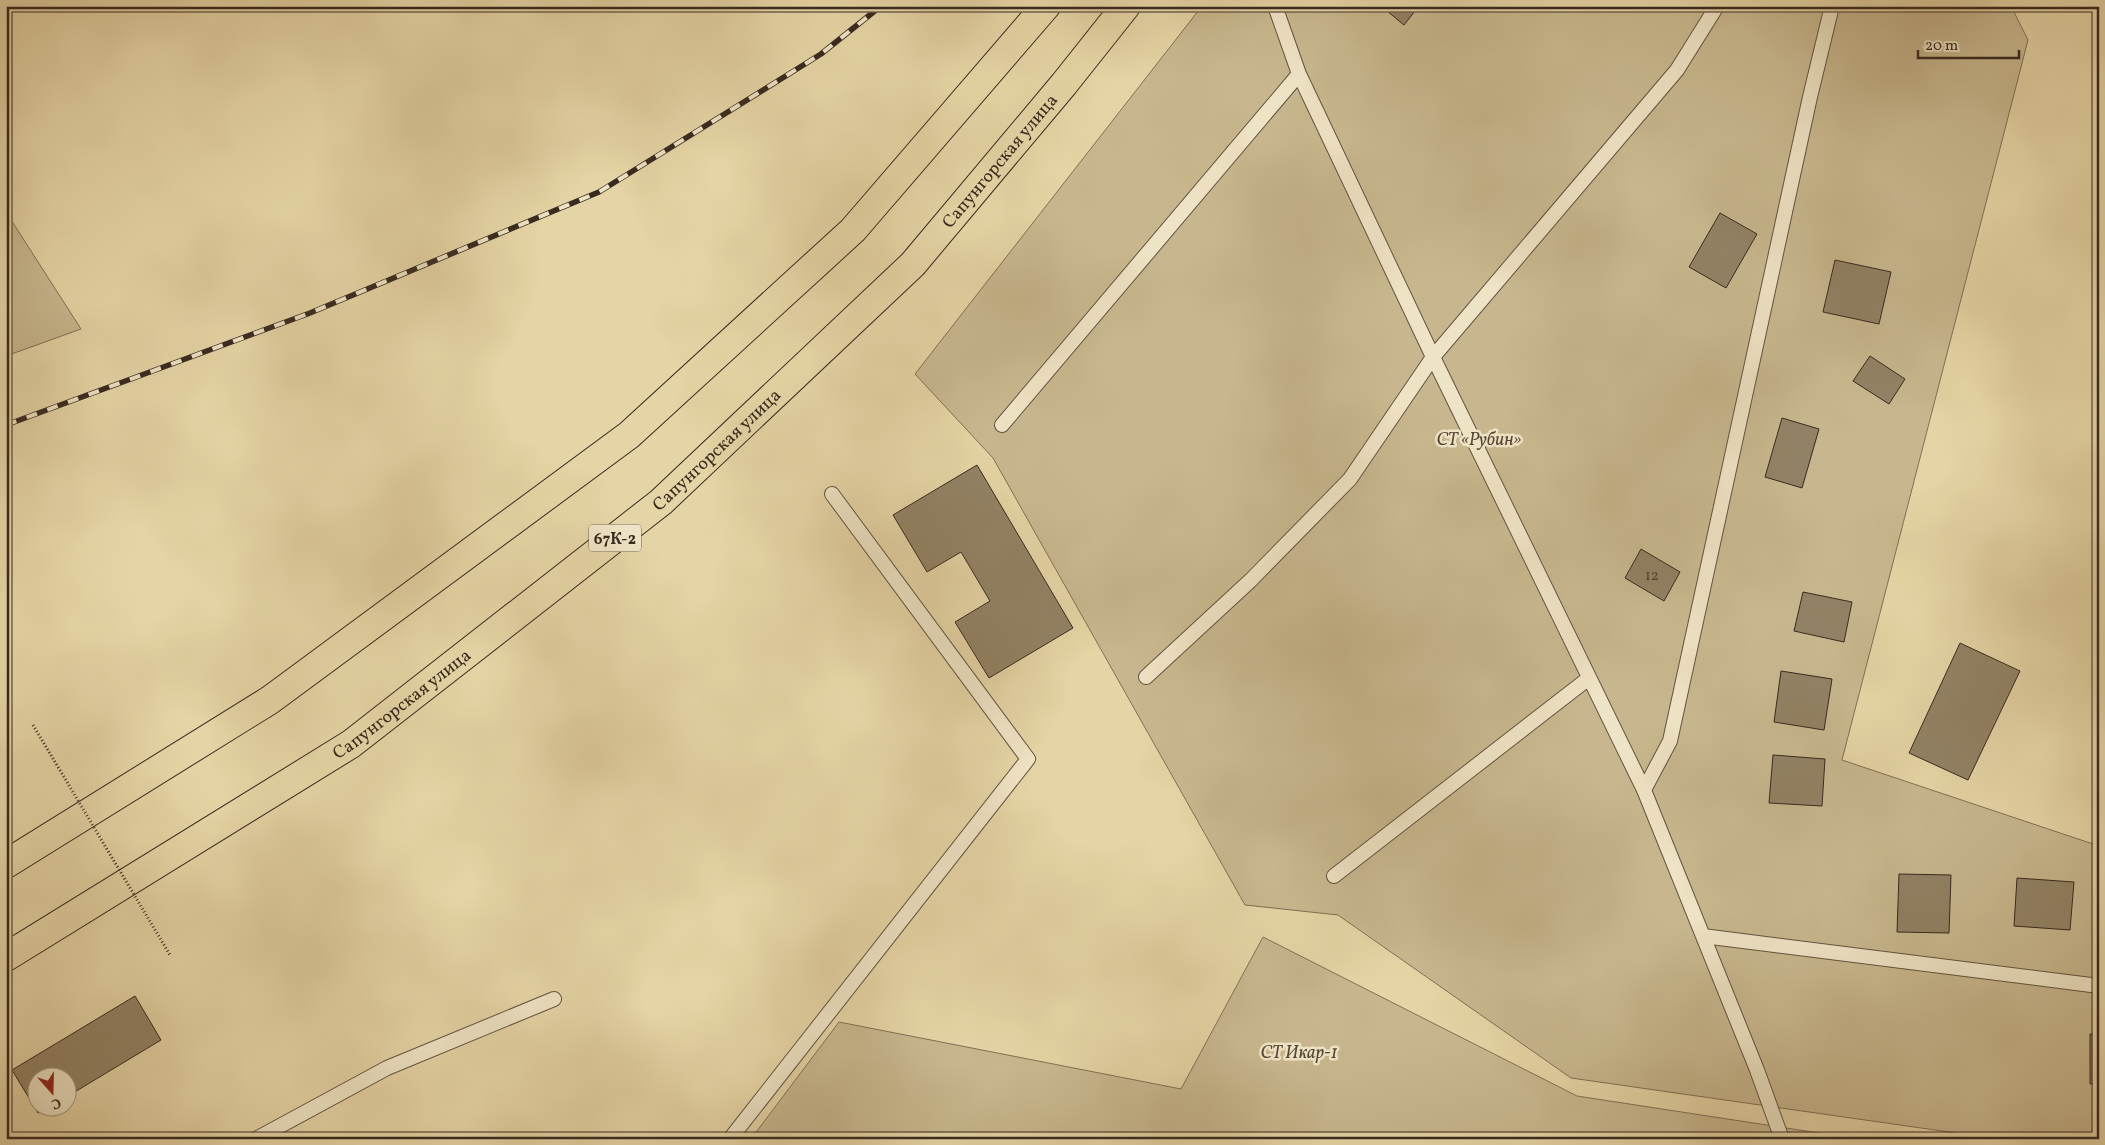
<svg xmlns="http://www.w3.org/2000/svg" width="2105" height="1145" font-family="Vollkorn,serif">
  <rect width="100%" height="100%" fill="#e5d4a5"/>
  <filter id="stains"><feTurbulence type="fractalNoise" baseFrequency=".004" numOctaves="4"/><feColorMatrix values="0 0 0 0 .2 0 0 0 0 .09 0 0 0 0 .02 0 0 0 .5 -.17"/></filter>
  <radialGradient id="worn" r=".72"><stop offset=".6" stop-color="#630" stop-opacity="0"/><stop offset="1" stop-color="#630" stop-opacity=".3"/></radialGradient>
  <path fill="#c8b78e" stroke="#807057" d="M1202 6H2011L2028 40 1842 760 2099 846V1139H1998L1571 1078 1338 915 1245 905 993 458 915 374Z
    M6 212 81 329 6 356Z
    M1263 937 1577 1096 1858 1139H751L839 1022 1181 1089Z"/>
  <path fill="#928265" stroke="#382a20" d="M1381 6H1419L1404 25Z
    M1720 213 1757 234 1726 288 1689 267Z
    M1835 260 1891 272 1879 324 1823 312Z
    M1870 356 1905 379 1889 404 1853 381Z
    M1782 418 1819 429 1802 488 1765 477Z
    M977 465 1073 628 989 678 955 622 990 601 961 552 927 572 893 515Z
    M1641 549 1680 572 1664 601 1625 578Z
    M1803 592 1852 602 1844 642 1794 631Z
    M1960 643 2020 671 1968 780 1909 753Z
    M1781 671 1832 679 1824 730 1774 722Z
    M1773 755 1825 759 1822 806 1769 803Z
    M1899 874 1951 875 1949 933 1897 932Z
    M2017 878 2074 882 2070 930 2014 926Z
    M135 996 161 1040 68 1096V1078H38V1108H48L38 1113 12 1070Z
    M2090 1034H2099V1084H2090Z"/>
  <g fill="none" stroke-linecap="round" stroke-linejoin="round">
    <defs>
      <path id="lane" d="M1275 6 1299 74 1433 357 1644 790 1757 1070 1782 1139
        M1002 425 1299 74
        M1146 677 1251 580 1350 479 1433 357 1677 70 1717 6
        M1644 790 1670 741 1810 97 1832 6
        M1334 876 1589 678
        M1703 936 2099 986
        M256 1139 387 1068 554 999
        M730 1139 1028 759 832 494"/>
      <g id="primary">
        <path d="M6 864 270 700 629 435 853 230 1046 6"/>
        <path id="s1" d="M6 957 351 744 661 502 913 264 1064 84 1126 6"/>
      </g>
    </defs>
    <use href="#lane" stroke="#635441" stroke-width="16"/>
    <use href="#primary" stroke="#382a20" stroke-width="30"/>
    <use href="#lane" stroke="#eee3c4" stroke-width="14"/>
    <use href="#primary" stroke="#e5d4a5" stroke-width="28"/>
    <defs>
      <path id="rail" d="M6 425 310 313 599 192 821 54 881 6"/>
    </defs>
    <use href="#rail" stroke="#382a20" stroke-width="5.5"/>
    <use href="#rail" stroke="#eee3c4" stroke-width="4" stroke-dasharray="11" stroke-linecap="butt"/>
    <path stroke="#382a20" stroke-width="3" stroke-dasharray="1 2.5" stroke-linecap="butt" d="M33 725 170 955"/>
  </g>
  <g text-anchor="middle" stroke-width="5" stroke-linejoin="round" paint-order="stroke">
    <g font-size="15" fill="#4e4031">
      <text x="1652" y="580">12</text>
    </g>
    <rect fill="#eee3c4" stroke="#6f6251" stroke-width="1" x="589" y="524.5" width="52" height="27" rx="4"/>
    <g font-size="16" font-weight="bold" fill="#382a20">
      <text x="615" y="544">67К-2</text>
    </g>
    <g font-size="18" fill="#382a20" stroke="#eee3c4">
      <text dy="6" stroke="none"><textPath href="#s1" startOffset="1280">Сапунгорская улица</textPath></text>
      <text dy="6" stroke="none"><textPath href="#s1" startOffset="875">Сапунгорская улица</textPath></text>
      <text dy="6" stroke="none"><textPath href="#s1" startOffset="470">Сапунгорская улица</textPath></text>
    </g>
    <g font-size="18" font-style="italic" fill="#554636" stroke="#eee3c4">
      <text x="1479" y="445">СТ «Рубин»</text>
      <text x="1299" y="1058">СТ Икар-1</text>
    </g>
  </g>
  <rect width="2105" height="1145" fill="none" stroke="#e5d4a5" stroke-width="25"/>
  <rect x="8" y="8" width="2090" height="1130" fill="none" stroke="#382a20" stroke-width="2.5"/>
  <rect x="12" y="12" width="2080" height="1120" fill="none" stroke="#382a20"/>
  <g transform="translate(52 1092) rotate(160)"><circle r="24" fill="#eee3c4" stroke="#a59982"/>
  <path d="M0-4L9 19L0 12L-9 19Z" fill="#8f2418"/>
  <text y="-8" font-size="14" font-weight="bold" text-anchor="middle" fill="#382a20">С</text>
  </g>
  <path d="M1918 50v8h101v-8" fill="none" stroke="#382a20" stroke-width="2.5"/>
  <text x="1925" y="50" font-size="15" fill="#382a20" stroke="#eee3c4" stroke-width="4" paint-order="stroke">20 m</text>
  <rect width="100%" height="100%" filter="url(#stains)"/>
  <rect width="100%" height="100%" fill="url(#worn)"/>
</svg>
